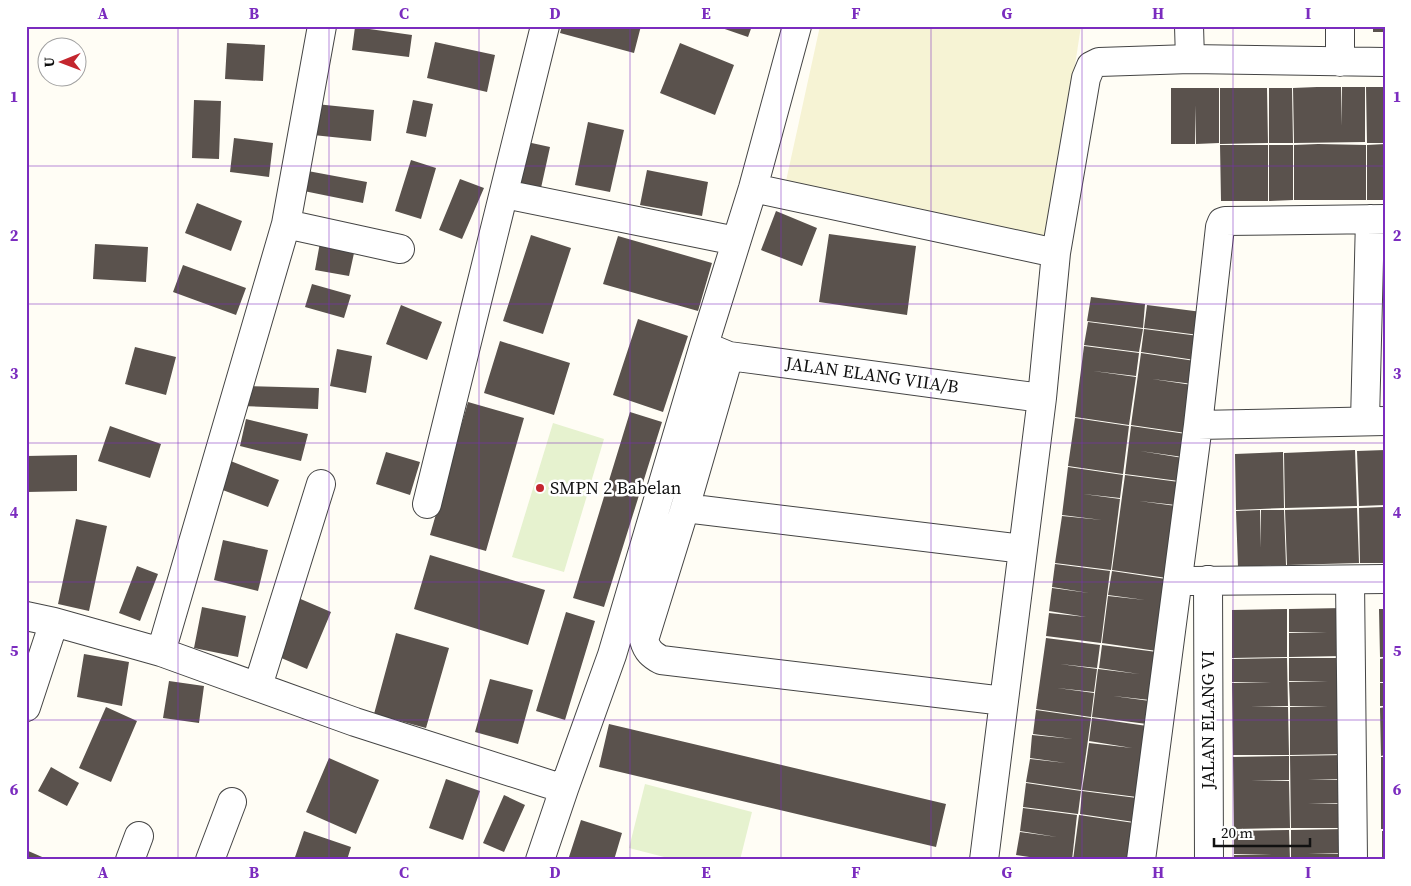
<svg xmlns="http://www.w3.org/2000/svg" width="1411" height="886" font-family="'Source Serif 4',serif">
  <rect width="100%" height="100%" fill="#fffdf5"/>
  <path fill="#f6f3d4" d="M820 26H1081L1048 241 786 181Z"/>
  <path fill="#e6f2cf" d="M553 423 604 439 564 572 512 557Z
    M645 784 752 812 740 860H676L629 848Z"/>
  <path fill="#5a524d" d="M562 26H641L634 53 560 33Z
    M716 26H752L748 37Z
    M1373 26H1385V32H1373Z
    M355 27 412 35 409 57 352 50Z
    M435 42 495 55 487 92 427 78Z
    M227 43 265 45 263 81 225 79Z
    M680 43 734 65 715 115 660 93Z
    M1317 87H1341L1342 126V87H1365V142L1294 143 1293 88Z
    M1366 87H1385V143H1367Z
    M1171 88H1219V143L1196 144 1195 105V144H1171Z
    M1220 88H1267L1268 143 1220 144Z
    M1269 88H1292L1293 143H1269Z
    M194 100 221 101 219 159 192 158Z
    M413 100 433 104 426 137 406 133Z
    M316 104 374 110 371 141 313 135Z
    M588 122 624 130 610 192 575 185Z
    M234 138 273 143 269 177 230 172Z
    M527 142 550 147 541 188 518 183Z
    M1318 144 1366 145V200H1294V145Z
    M1385 144V200H1367V145Z
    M1220 145H1268V201H1221Z
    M1269 145H1293V200L1269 201Z
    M411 160 436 168 421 219 395 211Z
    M297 169 367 182 363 203 294 189Z
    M647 170 708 182 702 216 640 205Z
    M460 179 484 188 462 239 439 230Z
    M197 203 242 221 231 251 185 233Z
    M776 211 817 228 802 266 761 250Z
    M829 234 916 246 907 315 819 302Z
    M531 235 571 248 543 334 503 321Z
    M618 236 712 263 698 311 603 284Z
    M321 237 356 244 349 276 315 270Z
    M95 244 148 247 146 282 93 279Z
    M183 265 246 288 236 315 173 292Z
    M312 284 351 295 344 318 305 307Z
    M1091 297 1145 304 1143 328 1087 321Z
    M401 305 442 322 427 360 386 344Z
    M1147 305 1202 312 1199 335 1144 328Z
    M638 319 688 336 663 412 613 395Z
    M1088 322 1143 329 1139 352 1084 345Z
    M1144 329 1199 336 1195 360 1141 352Z
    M500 341 570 363 554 415 484 393Z
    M1084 346 1139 353 1136 376 1093 371 1136 377 1129 425 1075 417Z
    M135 347 176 357 166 395 125 384Z
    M337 349 372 356 366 393 330 386Z
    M1141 353 1195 361 1193 384 1152 379 1192 385 1186 433 1131 425Z
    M242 386 319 388 318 409 241 406Z
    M468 402 524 418 486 551 430 535Z
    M630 412 662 422 604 607 573 598Z
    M1075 418 1129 426 1123 474 1068 466Z
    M246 419 308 434 301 461 240 446Z
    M110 426 161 444 150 478 98 461Z
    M1131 426 1186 434 1183 457 1140 451 1183 458 1179 481 1125 474Z
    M1355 450 1357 506 1285 508 1284 453Z
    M1385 450V505L1359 506 1357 451Z
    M386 452 420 462 410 495 376 484Z
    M1283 452 1284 508 1236 510 1235 454Z
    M77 455V491L26 492V456Z
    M223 458 279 480 268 507 212 486Z
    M1068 467 1123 475 1120 498 1083 494 1120 499 1111 570 1055 563 1062 516 1102 520 1062 515Z
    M1125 475 1179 482 1176 505 1139 501 1176 506 1167 578 1112 570Z
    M1383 507H1385V563H1360L1359 508Z
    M1357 508 1359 563 1287 565 1285 510Z
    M1260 510 1261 548V510H1284L1286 565 1238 567 1236 511Z
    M76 519 107 526 89 611 58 604Z
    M223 540 268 550 258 591 214 580Z
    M430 555 545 590 528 645 414 609Z
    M1055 564 1110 571 1101 643 1046 636 1049 613 1086 617 1049 611 1052 588 1089 593 1052 587Z
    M137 566 158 574 140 621 119 613Z
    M1112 571 1166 579 1157 651 1102 643 1108 596 1145 600 1108 595Z
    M296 597 331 612 307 669 272 654Z
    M202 607 246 616 238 657 194 648Z
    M1344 608V656L1289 657V633H1327L1289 632V609Z
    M1287 609V657L1232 658V610Z
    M1379 609H1385V657H1380Z
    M566 612 595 621 565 720 536 711Z
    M396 633 449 648 426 728 374 714Z
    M1046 638 1100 645 1097 668 1060 664 1097 669 1094 692 1057 688 1094 693 1091 717 1036 709Z
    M1102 645 1157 652 1150 700 1113 696 1150 701 1147 724 1092 717 1098 669 1139 674 1099 668Z
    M84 654 129 662 122 706 77 697Z
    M1287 658 1288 706 1250 707H1288L1289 755H1233L1232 683H1271L1232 682V659Z
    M1289 658H1344L1346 754 1290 755V707L1328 706H1290L1289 682 1328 681H1289Z
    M1385 658V682H1380V659Z
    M490 679 533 690 518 744 475 732Z
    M169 681 204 686 199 723 163 718Z
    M1380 683H1385V706H1380Z
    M106 707 137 721 111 782 79 768Z
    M1385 707V755L1381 756 1380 708Z
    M1036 710 1091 718 1081 790 1026 782 1030 759 1066 763 1030 758 1032 735 1073 739 1033 734Z
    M1092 718 1147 726 1137 797 1082 790 1089 743 1132 748 1089 741Z
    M609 724 946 804 936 847 599 767Z
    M1346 755V779H1308L1346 780V803L1308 804H1346V828H1291L1290 756Z
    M1289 756V780L1251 781H1289L1290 828 1234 829 1233 757Z
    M1381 757H1385V829H1381Z
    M329 758 379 780 356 834 306 812Z
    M51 767 79 783 67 806 38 791Z
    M446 779 480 791 463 840 429 828Z
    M1026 783 1081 791 1078 814 1023 807Z
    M1082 791 1137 798 1134 822 1080 814Z
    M504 795 525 805 504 852 483 843Z
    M1023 808 1077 815 1072 860H1049L1016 855 1020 832 1057 837 1020 831Z
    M1079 815 1134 823 1129 860H1073Z
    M581 820 622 833 614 860H568Z
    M1346 829 1347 853 1308 854H1347V860H1291V830Z
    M1289 830 1290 860H1234V855H1273L1234 854V831Z
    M304 831 351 847 347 860H294Z
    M1382 831H1385V860H1382Z
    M26 850 49 860H26Z"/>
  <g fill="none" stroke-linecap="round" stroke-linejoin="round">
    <defs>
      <path id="minor" d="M1189 26 1190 59
        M1340 26V62
        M753 188 1056 253
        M504 194 736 241
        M286 224 400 249
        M712 349 729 356 1042 398
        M729 356 685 508 644 640C647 651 652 655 661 660L1004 701
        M1365 421 1370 219
        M1198 425 1385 421
        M427 504 545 26
        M685 508 1023 549
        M1208 580 1209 860
        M1350 580 1353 860
        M1189 581 1385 579
        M26 616 54 622 161 652 355 722 564 789
        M161 652 286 224 322 26
        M258 686 321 484
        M26 707 54 622
        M130 860 139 836
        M210 860 232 802
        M540 860 564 789 612 655 704 345 753 188 797 26
        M984 860 1042 398 1056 253 1086 78 1091 66 1099 62 1190 59 1385 62
        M1141 860 1198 425 1220 227 1222 222 1225 221 1385 219"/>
    </defs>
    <use href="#minor" stroke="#444" stroke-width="30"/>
    <use href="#minor" stroke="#fff" stroke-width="28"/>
  </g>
  <path fill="none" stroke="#7b2cbf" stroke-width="1" stroke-opacity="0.55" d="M178 26V860M329 26V860M479 26V860M630 26V860M781 26V860M931 26V860M1082 26V860M1233 26V860M26 166H1385M26 304H1385M26 443H1385M26 582H1385M26 720H1385"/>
  <circle fill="#c4262e" stroke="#fff" stroke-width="2" cx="540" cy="488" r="5"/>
  <g text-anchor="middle" stroke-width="5" stroke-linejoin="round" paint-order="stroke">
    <g font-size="18" fill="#111" stroke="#fff">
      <text transform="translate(872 375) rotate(8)" y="6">JALAN ELANG VIIA/B</text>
      <text transform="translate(1208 720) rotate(-90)" y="6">JALAN ELANG VI</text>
    </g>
    <g font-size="18" fill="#111" stroke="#fff" text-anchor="start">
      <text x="550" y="494">SMPN 2 Babelan</text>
    </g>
  </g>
  <rect width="1411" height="886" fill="none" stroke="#ffffff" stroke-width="55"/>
  <g transform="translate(62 62) rotate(269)"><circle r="24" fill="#ffffff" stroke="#a0a0a0"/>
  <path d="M0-4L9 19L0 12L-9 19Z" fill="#c4262e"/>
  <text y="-8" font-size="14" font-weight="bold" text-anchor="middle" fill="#111111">U</text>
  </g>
  <path d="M1214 838v8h96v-8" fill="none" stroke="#111111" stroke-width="2.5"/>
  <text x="1221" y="838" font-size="15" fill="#111111" stroke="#ffffff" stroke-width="4" paint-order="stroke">20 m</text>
  <rect x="28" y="28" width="1356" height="830" fill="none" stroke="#7b2cbf" stroke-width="2"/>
  <g font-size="16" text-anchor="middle" font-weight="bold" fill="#7b2cbf">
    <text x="103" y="19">A</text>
    <text x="254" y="19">B</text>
    <text x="404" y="19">C</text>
    <text x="555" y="19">D</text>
    <text x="706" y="19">E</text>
    <text x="856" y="19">F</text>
    <text x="1007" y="19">G</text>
    <text x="1158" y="19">H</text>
    <text x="1308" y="19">I</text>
    <text x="14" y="102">1</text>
    <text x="1397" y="102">1</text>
    <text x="14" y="241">2</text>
    <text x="1397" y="241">2</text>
    <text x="14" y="379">3</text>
    <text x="1397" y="379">3</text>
    <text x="14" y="518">4</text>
    <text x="1397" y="518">4</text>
    <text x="14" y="656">5</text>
    <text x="1397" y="656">5</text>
    <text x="14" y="795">6</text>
    <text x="1397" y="795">6</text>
    <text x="103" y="878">A</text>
    <text x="254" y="878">B</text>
    <text x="404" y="878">C</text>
    <text x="555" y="878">D</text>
    <text x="706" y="878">E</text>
    <text x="856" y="878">F</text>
    <text x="1007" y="878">G</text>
    <text x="1158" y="878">H</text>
    <text x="1308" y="878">I</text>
  </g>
</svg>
